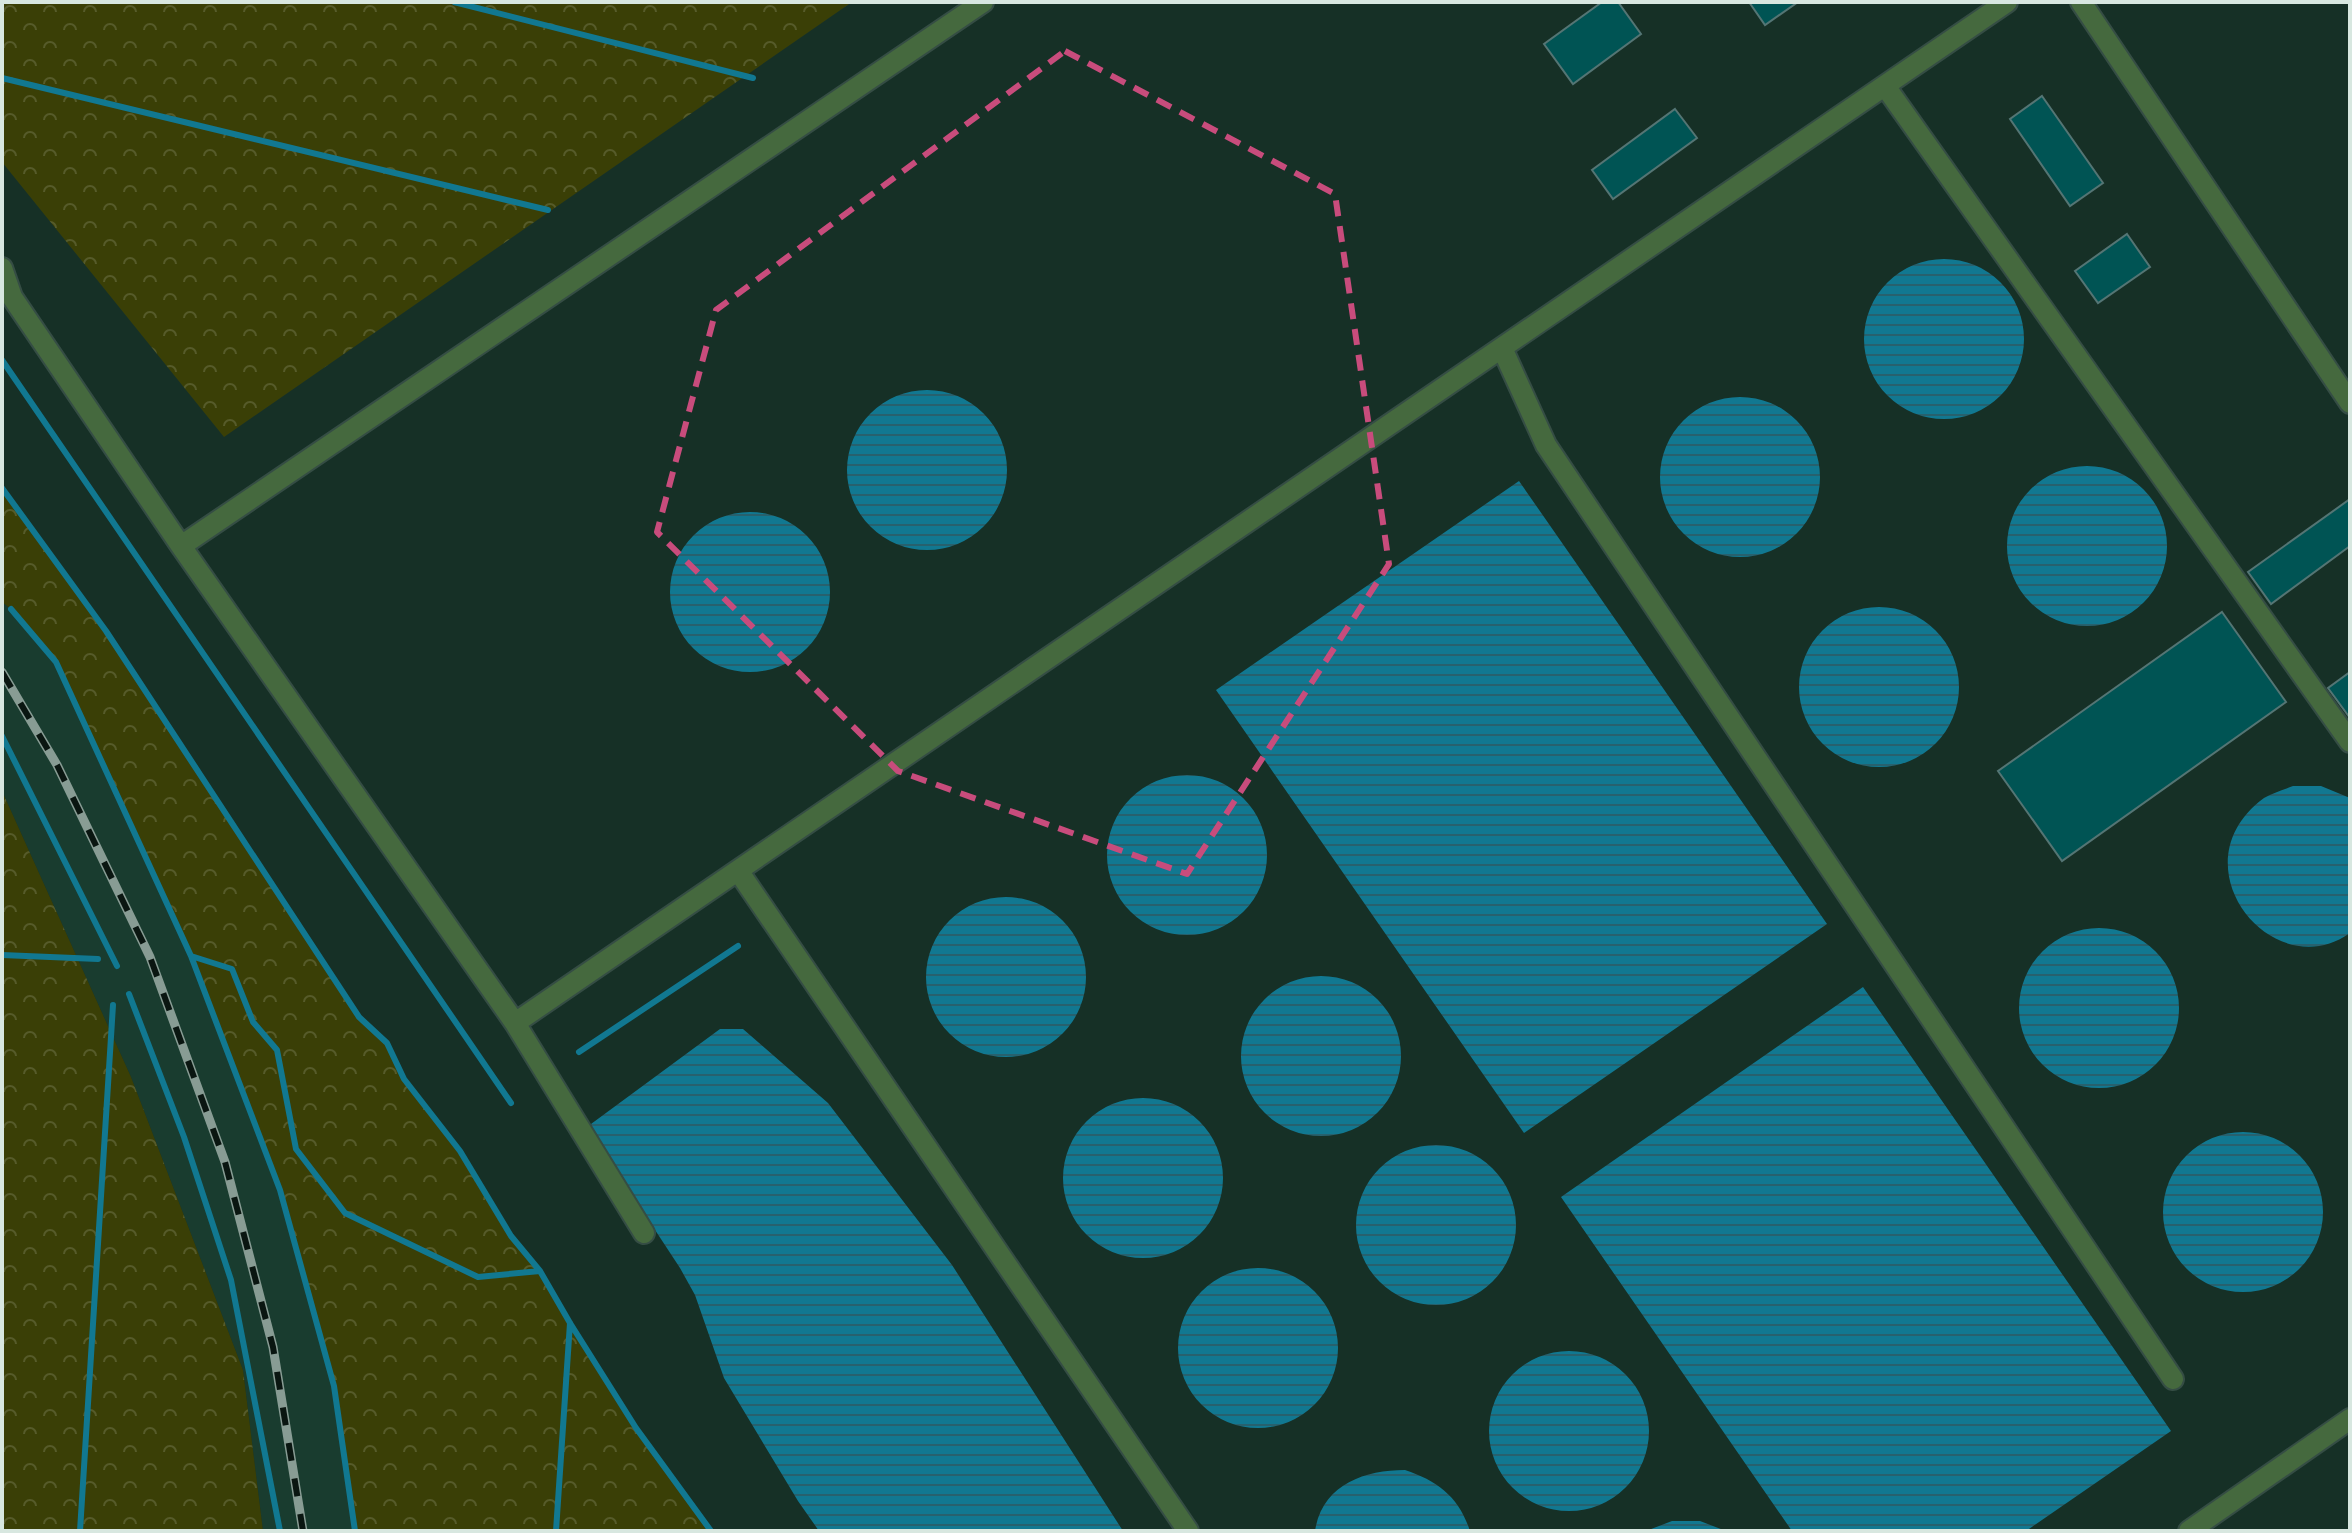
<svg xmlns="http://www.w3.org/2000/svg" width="2352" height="1533" font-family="Mulish,sans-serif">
  <defs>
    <pattern id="forest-crowns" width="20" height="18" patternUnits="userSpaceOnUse" patternTransform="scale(2)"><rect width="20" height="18" fill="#3a3f06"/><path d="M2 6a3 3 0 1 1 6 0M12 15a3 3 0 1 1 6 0" fill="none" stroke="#565b2a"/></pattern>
    <pattern id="water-rules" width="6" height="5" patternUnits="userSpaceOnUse" patternTransform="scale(2)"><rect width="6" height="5" fill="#117891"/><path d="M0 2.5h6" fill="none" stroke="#27616e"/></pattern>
  </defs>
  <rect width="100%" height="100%" fill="#163026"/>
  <path fill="#193c2f" d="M2 602 11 609 56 662 191 956 280 1190 334 1386 355 1531H263L243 1370 131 1077 2 791Z"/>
  <path fill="url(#forest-crowns)" d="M2 2H852L224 437 2 162Z
    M2 488 106 631 359 1017 387 1043 404 1079 460 1151 511 1236 540 1271 570 1323 636 1428 711 1531H355L334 1386 280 1190 191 956 56 662 11 609 2 602Z
    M2 791 131 1077 243 1370 263 1531H2Z"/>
  <path fill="url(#water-rules)" d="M1864 339a80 80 0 1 1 160 0a80 80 0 1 1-160 0Z
    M847 470a80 80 0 1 1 160 0a80 80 0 1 1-160 0Z
    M1660 477a80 80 0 1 1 160 0a80 80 0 1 1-160 0Z
    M2007 546a80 80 0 1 1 160 0a80 80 0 1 1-160 0Z
    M1519 481 1827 924 1524 1133 1216 690Z
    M670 592a80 80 0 1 1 160 0a80 80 0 1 1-160 0Z
    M1799 687a80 80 0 1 1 160 0a80 80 0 1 1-160 0Z
    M1107 855a80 80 0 1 1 160 0a80 80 0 1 1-160 0Z
    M2293 786H2321L2350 798V933C2273 988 2173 865 2264 798 2272 793 2283 790 2293 786Z
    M926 977a80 80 0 1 1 160 0a80 80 0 1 1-160 0Z
    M2019 1008a80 80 0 1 1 160 0a80 80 0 1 1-160 0Z
    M1241 1056a80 80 0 1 1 160 0a80 80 0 1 1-160 0Z
    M1863 987 2171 1431 2026 1531H1792L1561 1197Z
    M720 1029H743L828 1103 952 1265 1123 1531H819L798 1501 724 1378 695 1295 680 1268 596 1140 591 1124Z
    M1063 1178a80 80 0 1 1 160 0a80 80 0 1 1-160 0Z
    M2163 1212a80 80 0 1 1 160 0a80 80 0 1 1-160 0Z
    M1356 1225a80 80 0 1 1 160 0a80 80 0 1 1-160 0Z
    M1178 1348a80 80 0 1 1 160 0a80 80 0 1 1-160 0Z
    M1489 1431a80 80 0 1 1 160 0a80 80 0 1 1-160 0Z
    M1405 1470C1438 1481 1459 1497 1470 1531H1315C1322 1485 1364 1470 1405 1470Z
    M1672 1521H1700L1726 1531H1646Z"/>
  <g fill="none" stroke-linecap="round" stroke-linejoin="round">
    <path stroke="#117891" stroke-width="6" d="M454 2 753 78
      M2 78 548 210
      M2 360 511 1103
      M2 488 106 631 359 1017 387 1043 404 1079 460 1151 511 1236 540 1271 570 1323 636 1428 711 1531
      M11 609 56 662 191 956 280 1190 334 1386 355 1531
      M2 736 117 966
      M2 955 98 959
      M191 956 232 969 253 1022 277 1050 296 1149 345 1213 478 1277 540 1271
      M129 994 184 1137 231 1280 280 1531
      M579 1052 738 946
      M80 1531 113 1005
      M556 1531 570 1323"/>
  </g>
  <path fill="#005454" stroke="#547574" stroke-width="2" d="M1602 2H1618L1641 34 1573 84 1544 44Z
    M1749 2H1798L1765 25Z
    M2042 96 2103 183 2070 206 2010 119Z
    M1675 109 1697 138 1613 199 1592 170Z
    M2127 234 2150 267 2098 303 2075 271Z
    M2350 499V546L2271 604 2248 572Z
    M2222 612 2286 702 2062 861 1998 771Z
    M2350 672V718L2328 688Z"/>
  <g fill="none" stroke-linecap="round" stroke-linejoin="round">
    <defs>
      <path id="minor" d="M2081 2 2350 403
        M1885 86 2350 742
        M2 268 12 297 181 546 515 1023 644 1233
        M1502 348 1546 445 2173 1379
        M181 546 983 2
        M739 872 1188 1531
        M515 1023 2007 2
        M2189 1531 2350 1419"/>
    </defs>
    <use href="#minor" stroke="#354d44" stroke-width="24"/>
    <use href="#minor" stroke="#45693e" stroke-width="20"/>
    <defs>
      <path id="rail" d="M2 672 57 765 150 957 225 1162 273 1347 303 1531"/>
    </defs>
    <use href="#rail" stroke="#889c94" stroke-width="9"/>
    <use href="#rail" stroke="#0a1611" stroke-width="6" stroke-dasharray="18" stroke-linecap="butt"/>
  </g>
  <path fill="none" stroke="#c84c7c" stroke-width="6" stroke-dasharray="16 10" stroke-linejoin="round" d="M1065 51 1335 194 1389 564 1187 874 898 771 657 532 716 310Z"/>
  <rect width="2352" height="1533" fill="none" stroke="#d8e7e0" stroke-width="8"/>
</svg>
